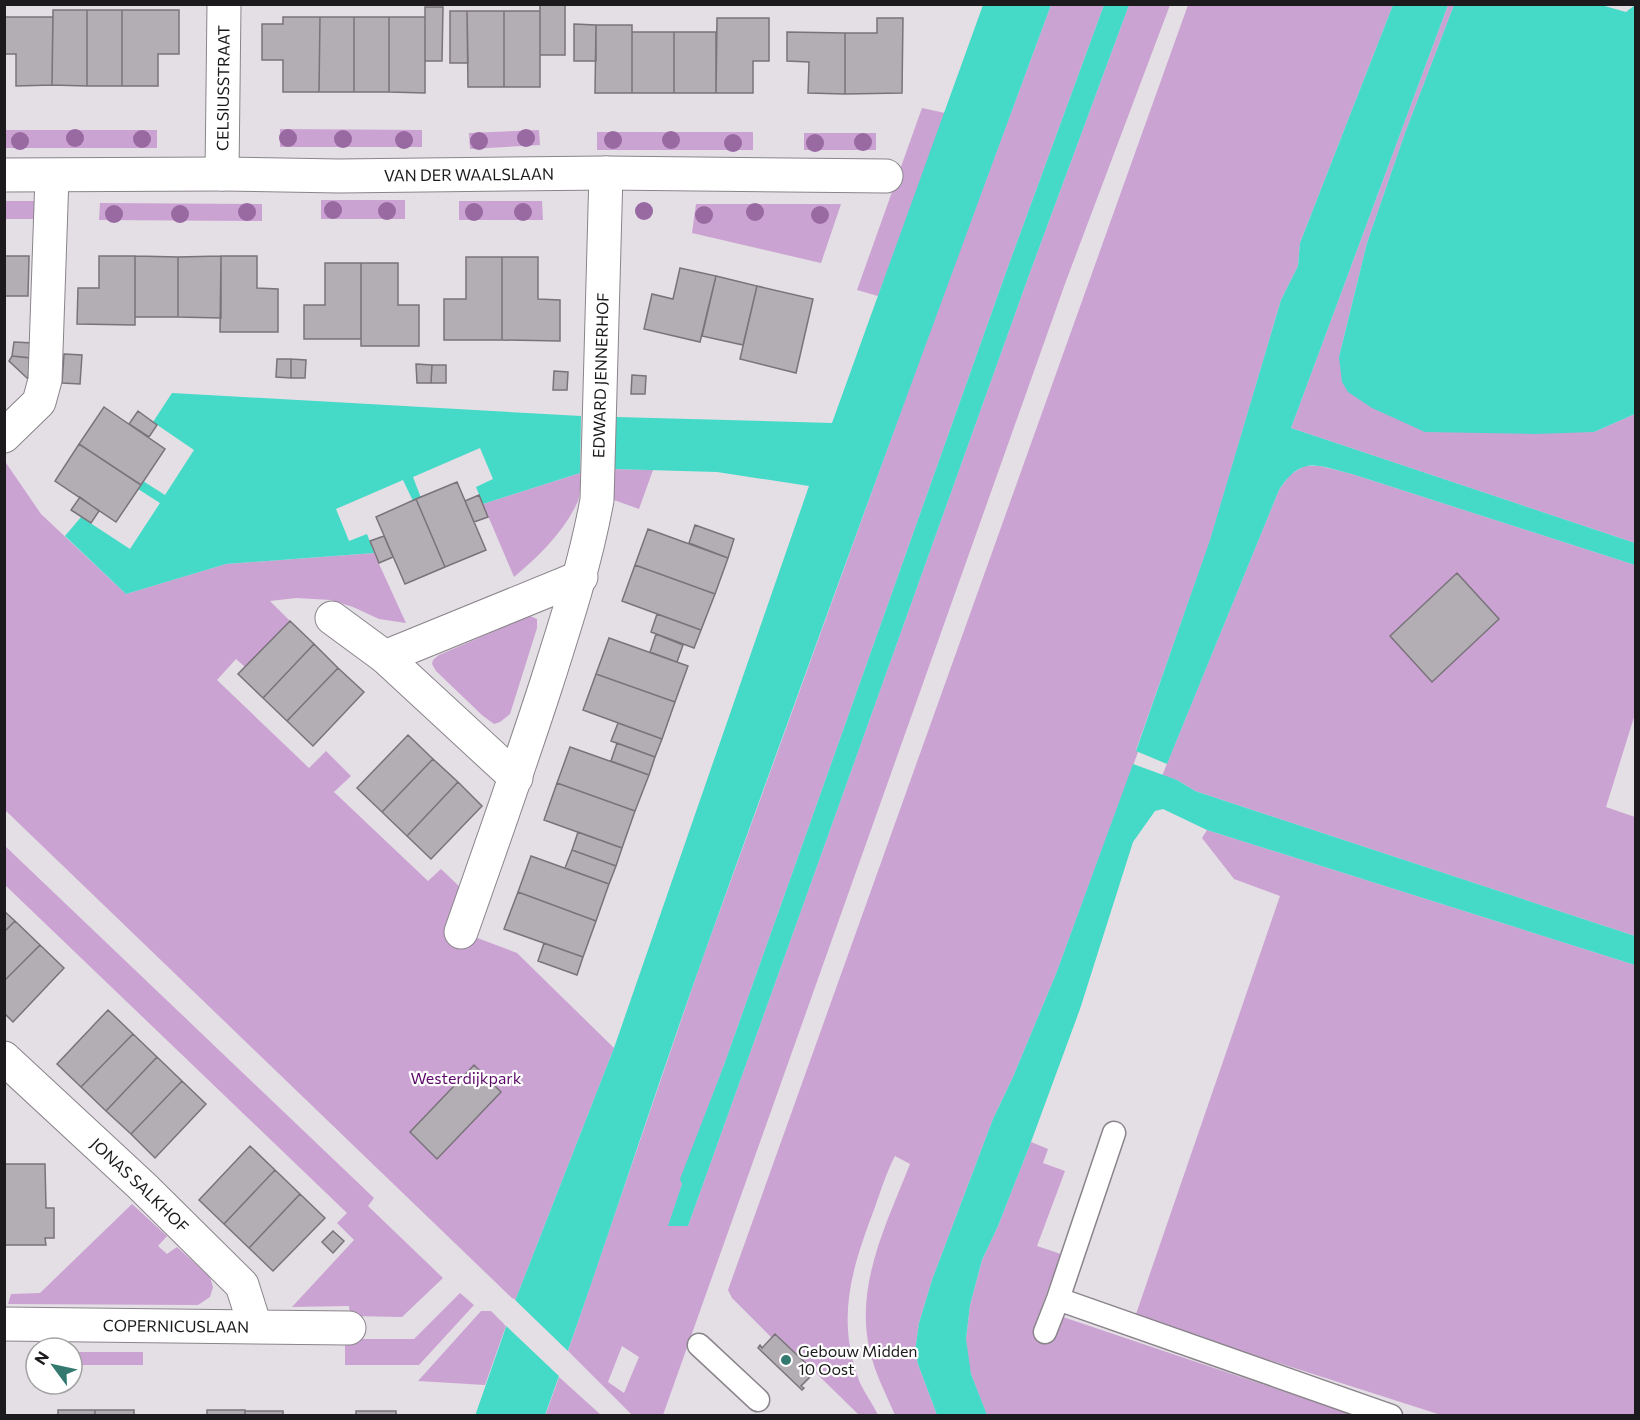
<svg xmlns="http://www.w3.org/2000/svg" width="1640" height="1420" font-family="Commissioner,sans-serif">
  <rect width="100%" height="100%" fill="#e4dee5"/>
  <path fill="#cba3d3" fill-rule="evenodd" d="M1051 5H1104L1009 264 724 1065 681 1179 682 1184 669 1226H688L1029 275 1129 5H1170L1066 281 663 1415H632L568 1351 698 971 932 326ZM622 1346 639 1357 624 1393 608 1382Z
    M1188 5H1393L1300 243 1298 266 1281 300 1210 541 1136 750 1138 752 1056 974 1013 1077 993 1119 932 1280 919 1323 915 1351 918 1364 937 1415H895C886 1394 875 1374 870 1351 854 1286 887 1223 910 1164L895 1156C887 1171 881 1190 875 1207 852 1268 835 1318 860 1383 865 1394 873 1404 878 1415H859L776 1334 772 1338 732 1298 728 1290Z
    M1448 5H1454L1405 133 1367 243 1339 357 1594 432 1635 414V543L1291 428Z
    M922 108 945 113 878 296 857 290Z
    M280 129 422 130V147H280Z
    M5 130H157V148H5Z
    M539 130 540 145 470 149 469 133Z
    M597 132H753V150H597Z
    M804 133H876V150H804Z
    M321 200H405V219H321Z
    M4 201H41V219H5Z
    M459 201H542L543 220H459Z
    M100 203 262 204V221L99 220Z
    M696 204H841L821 263 692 233Z
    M4 460 41 514 126 594 226 564 374 553 406 623 379 619 353 607 331 600 296 598 270 601 290 621 245 667 236 659 217 680 309 768 326 751 351 776 334 792 428 881 441 869 462 889 448 927 517 953 614 1048 515 1301 5 810Z
    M1304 466H1320L1352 474 1635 565V714L1606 807 1635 817V936L1195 791 1177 780 1162 776 1279 490 1290 475Z
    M614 469 653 470 639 509 614 500Z
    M580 473C580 481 581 493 578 501 565 531 538 557 514 577L483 504Z
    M530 616 537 619V628L510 714 500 722 494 724 483 716 436 671 432 664 433 660 439 655Z
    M1207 830 1635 965V1415H1441L1135 1317 1280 896 1234 879 1202 838Z
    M4 845 374 1198 368 1206 443 1278 402 1317 350 1316 349 1306 292 1307 354 1240 337 1223 347 1213 5 885Z
    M1031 1142 1048 1149 1043 1163 1065 1171 1037 1246 1061 1254 1033 1331 1050 1337 1053 1342 1063 1317 1354 1415 987 1416 971 1374 967 1357 966 1339 970 1305 982 1260 998 1226Z
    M132 1204 167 1236 158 1246 167 1254 177 1247 210 1277 213 1287 210 1297 198 1305 8 1304 11 1294 40 1293Z
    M460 1293 474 1305 419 1365H345V1339H414Z
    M481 1311H491L506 1326 485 1385 418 1381Z
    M72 1352H143V1365H72Z
    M559 1377 601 1415 545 1416Z"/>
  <path fill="#44dac7" d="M983 5H1051C932 327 813 650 697 974 645 1121 598 1269 545 1415L475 1416 515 1301 614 1048 809 486 717 472 614 469 616 417 832 423Z
    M1104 5H1129L1029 275 688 1226H668L682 1184 680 1179 724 1065 1009 264Z
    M1393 5H1448L1291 428 1635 543V565L1352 474C1316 465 1302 455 1279 490L1167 764 1136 751 1210 540 1281 300 1298 266 1300 243Z
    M1601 5 1626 12 1635 5V414L1594 432 1535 434 1425 432 1372 408 1348 392 1342 382 1339 357 1367 243 1405 133 1454 5Z
    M172 393 581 416 580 473 483 504 476 487 493 479 480 448 413 477 421 498 413 501 403 480 336 509 349 541 367 534 374 553 226 564 126 594 65 536 81 517 130 549 160 503 138 489 143 481 165 495 194 450 153 422Z
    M1133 764 1177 780 1195 791 1635 936V965L1207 830 1163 809 1155 811 1133 842 1080 1009 1031 1142 998 1226 982 1260 970 1305 966 1339 971 1374 987 1415H937L918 1364 915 1351 919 1323 932 1280 993 1119 1013 1077 1056 974Z"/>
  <path fill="#e4dee5" d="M513 1298 571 1354 562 1379 504 1324Z"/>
  <path fill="#b3adb4" stroke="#79737a" stroke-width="1.5" d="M540 5H565V55H540Z
    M425 7H443L442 61H425Z
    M53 10H87V86L52 85Z
    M87 10H122V86H87Z
    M122 10H179V54H158V86H122Z
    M450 11H467L468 63H450Z
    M467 11H504V87H468Z
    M504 11H540V87H504Z
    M4 17H53L52 85 16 86V54H4Z
    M283 17H320L319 92H283V60H262V24H283Z
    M320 17H354V92H319Z
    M354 17H389V92H354Z
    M389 17H425V93L389 92Z
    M717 18H769V61H753V93H716Z
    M877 18H903L902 93 845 94V33H877Z
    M574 24 596 25V61H574Z
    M596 25H632V93H595Z
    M632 32H674V93H632Z
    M674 32H716V93H674Z
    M787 32 845 33V94L808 93 809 62 787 61Z
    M4 256H29L28 296H4Z
    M99 256H135V325L77 324 78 288H99Z
    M135 256 178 257V317H135Z
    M221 256V318L178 317V257Z
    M221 256H257V288L278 289V332H220Z
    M466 257H502V340H444V299H466Z
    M502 257H538V299L560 300V341L502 340Z
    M325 263H361V339H304V305H325Z
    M361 263H398V305H419V346H361Z
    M680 268 716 276 700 342 644 329 652 294 673 299Z
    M716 276 757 286 743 345 702 336Z
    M757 286 813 299 796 373 740 359Z
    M14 342 33 343 32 358 12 356Z
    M64 354 82 355 80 384 62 383Z
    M12 356 30 358 28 379 9 361Z
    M277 359H291V378L276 377Z
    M291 359 306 360 305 378H291Z
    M416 364 432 365 431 383H417Z
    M432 365H446V383H431Z
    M554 371 568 372 567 390H553Z
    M632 375 646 376 645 394H631Z
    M104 407 165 449 141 485 79 444Z
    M138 411 157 425 149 437 129 424Z
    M79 444 141 485 116 522 55 481Z
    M457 482 486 550 445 567 416 499Z
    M479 495 488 517 474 522 465 501Z
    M80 497 99 511 91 523 71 510Z
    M416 499 445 567 405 584 376 517Z
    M695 525 734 539 728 558 689 543Z
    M648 529 728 558 715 594 635 565Z
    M384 536 393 557 379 563 370 541Z
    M635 565 715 594 701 630 622 601Z
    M1457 573 1499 619 1432 682 1390 636Z
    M657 614 701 630 694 648 651 632Z
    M290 621 314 644 263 698 238 674Z
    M656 634 683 645 677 662 650 652Z
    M609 638 688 666 675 702 596 674Z
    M314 644 338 668 287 721 263 698Z
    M338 668 364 692 313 746 287 721Z
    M596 674 675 702 662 739 583 710Z
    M618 723 662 739 655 757 611 741Z
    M408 735 433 759 382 812 357 788Z
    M617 743 655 757 649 775 611 761Z
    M570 747 649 775 635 811 557 783Z
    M433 759 458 782 407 836 382 812Z
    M458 782 482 806 431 859 407 836Z
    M557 783 635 811 622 848 544 820Z
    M578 832 622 848 616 866 572 850Z
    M572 850 616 866 609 884 565 868Z
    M531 856 609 884 596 921 518 892Z
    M518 892 596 921 583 957 504 929Z
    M4 911 15 921 4 932Z
    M15 921 40 945 4 981V932Z
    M544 943 583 957 577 975 538 961Z
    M40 945 64 968 13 1022 4 1013V981Z
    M108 1010 133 1034 81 1087 57 1064Z
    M133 1034 157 1057 106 1111 81 1087Z
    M157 1057 182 1081 131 1134 106 1111Z
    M474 1065 501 1092 437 1159 410 1132Z
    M182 1081 206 1104 155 1158 131 1134Z
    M250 1146 275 1170 224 1224 199 1200Z
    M4 1164H45L46 1208H54V1238H45L46 1245H5Z
    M275 1170 300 1194 249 1248 224 1224Z
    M300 1194 325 1218 273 1271 249 1248Z
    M333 1231 344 1241 333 1253 322 1242Z
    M775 1334 815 1372 801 1386 804 1388 802 1390 758 1348 760 1345 762 1348Z
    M58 1410H95V1416H58Z
    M95 1410H134V1416H95Z
    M207 1410H245V1416H207Z
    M245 1411H283V1416H245Z
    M356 1411H396V1416H356Z"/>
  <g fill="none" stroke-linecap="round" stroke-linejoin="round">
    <defs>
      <path id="lane" d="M1114 1133 1058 1299 1391 1416
        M1045 1332 1058 1299
        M699 1345 758 1400"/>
      <g id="street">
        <path id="s1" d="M222 174 224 4"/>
        <path id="s2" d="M4 175 222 174 339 176 606 173 886 176"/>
        <path d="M4 436 39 402 45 380 52 176"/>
        <path d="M332 618 385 657 516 778"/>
        <path d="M385 657 581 577"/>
        <path id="s3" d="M461 932C490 850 519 768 546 685 566 622 585 565 597 500L606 173"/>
        <path id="s4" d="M4 1058 142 1186 242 1285 255 1326"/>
        <path id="s5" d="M4 1324 349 1328"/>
      </g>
    </defs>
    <use href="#lane" stroke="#8a848b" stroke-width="25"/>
    <use href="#street" stroke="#8a848b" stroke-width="35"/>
    <use href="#lane" stroke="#fff" stroke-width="22"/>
    <use href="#street" stroke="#fff" stroke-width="33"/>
  </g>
  <g fill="#9969a1">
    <circle cx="75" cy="138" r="9"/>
    <circle cx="288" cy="138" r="9"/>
    <circle cx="526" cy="138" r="9"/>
    <circle cx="142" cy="139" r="9"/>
    <circle cx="343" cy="139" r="9"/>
    <circle cx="404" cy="140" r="9"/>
    <circle cx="613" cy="140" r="9"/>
    <circle cx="671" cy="140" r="9"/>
    <circle cx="20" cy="141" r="9"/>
    <circle cx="479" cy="141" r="9"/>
    <circle cx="863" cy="142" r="9"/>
    <circle cx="733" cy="143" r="9"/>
    <circle cx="815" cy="143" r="9"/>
    <circle cx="333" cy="210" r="9"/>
    <circle cx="387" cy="211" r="9"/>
    <circle cx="644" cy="211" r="9"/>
    <circle cx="247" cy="212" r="9"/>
    <circle cx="474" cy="212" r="9"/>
    <circle cx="523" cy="212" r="9"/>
    <circle cx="755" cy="212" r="9"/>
    <circle cx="114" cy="214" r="9"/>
    <circle cx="180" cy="214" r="9"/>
    <circle cx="704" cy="215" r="9"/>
    <circle cx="820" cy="215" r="9"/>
  </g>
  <circle fill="#33796f" stroke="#fff" stroke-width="2" cx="786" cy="1360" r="6"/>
  <g text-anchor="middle" stroke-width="4.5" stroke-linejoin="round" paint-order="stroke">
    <g font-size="16" fill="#1c1a1c" stroke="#fff">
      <text dy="6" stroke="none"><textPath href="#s1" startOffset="86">CELSIUSSTRAAT</textPath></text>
      <text dy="6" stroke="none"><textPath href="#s2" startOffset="465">VAN DER WAALSLAAN</textPath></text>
      <text dy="6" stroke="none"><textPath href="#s3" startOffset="578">EDWARD JENNERHOF</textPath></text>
      <text dy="6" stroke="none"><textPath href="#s4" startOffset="186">JONAS SALKHOF</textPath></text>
      <text dy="6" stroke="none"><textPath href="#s5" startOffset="172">COPERNICUSLAAN</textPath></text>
    </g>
    <g font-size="16" fill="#5c0a6a" stroke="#fff">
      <text x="466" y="1084">Westerdijkpark</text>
    </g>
    <g font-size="16" fill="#1c1a1c" stroke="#fff" text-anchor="start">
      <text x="798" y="1357">Gebouw Midden<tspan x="798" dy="18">10 Oost</tspan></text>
    </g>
  </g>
  <rect width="1640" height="1420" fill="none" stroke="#1c1a1c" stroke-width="12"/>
  <g transform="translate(54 1366) rotate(303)"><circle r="28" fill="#ffffff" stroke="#a4a3a4" stroke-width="1.5"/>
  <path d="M0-4.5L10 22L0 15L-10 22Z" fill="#33796f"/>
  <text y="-9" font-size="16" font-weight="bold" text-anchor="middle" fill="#1c1a1c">N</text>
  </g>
</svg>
